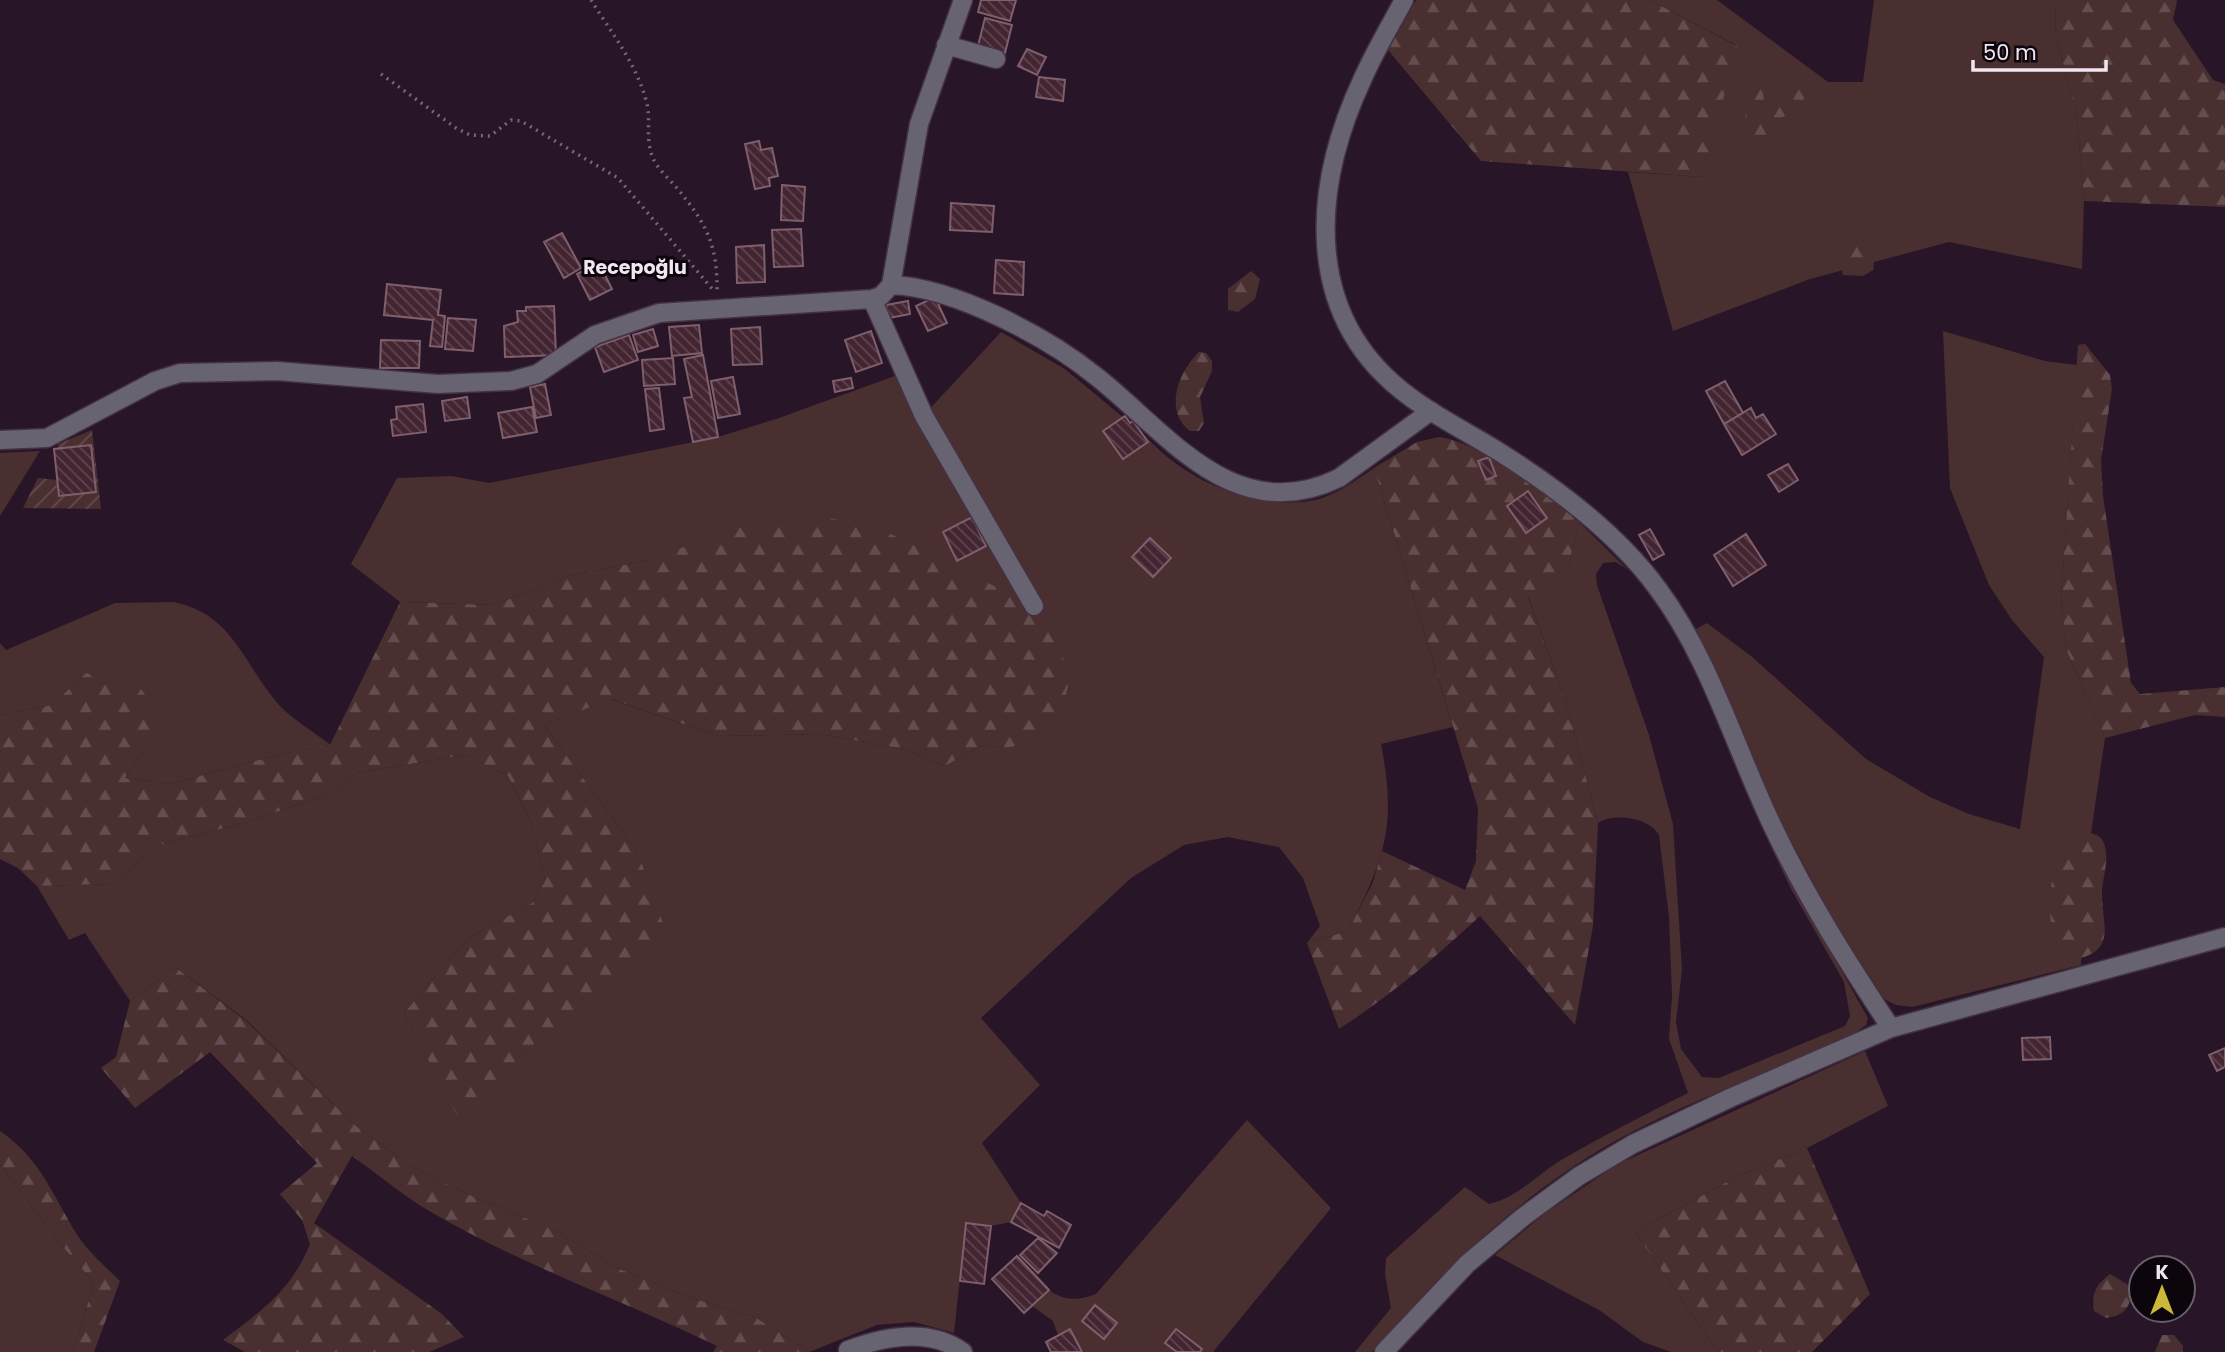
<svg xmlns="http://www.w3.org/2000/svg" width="2225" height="1352" font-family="Poppins,sans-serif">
  <defs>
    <pattern id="forest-firs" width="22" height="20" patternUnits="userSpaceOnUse" patternTransform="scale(1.75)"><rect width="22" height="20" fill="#492f2f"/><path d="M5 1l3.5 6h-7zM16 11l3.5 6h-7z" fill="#644d4e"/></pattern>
    <pattern id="garden-furrows" width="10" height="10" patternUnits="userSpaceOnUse" patternTransform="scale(1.75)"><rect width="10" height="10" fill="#492f2f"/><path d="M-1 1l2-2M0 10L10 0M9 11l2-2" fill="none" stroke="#644d4e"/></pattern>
    <pattern id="building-back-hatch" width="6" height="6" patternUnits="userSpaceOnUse" patternTransform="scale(1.75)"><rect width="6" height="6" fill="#432532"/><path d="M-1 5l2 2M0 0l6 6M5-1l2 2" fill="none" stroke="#5f4550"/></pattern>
  </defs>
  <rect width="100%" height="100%" fill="#281528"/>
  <path fill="#492f2f" d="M1650 0H1717L1828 82H1863L1874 0H2055L2056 38 2076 110 2084 201 2082 269 1949 242 1810 279 1673 331 1628 172 1703 177 1736 45Z
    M1943 331 2045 361 2077 365 2061 599 2066 649 2105 738 2091 833 2081 965 1912 1007 1896 1005 1884 999 1829 912 1780 820 1696 629 1707 623 1751 656 1866 759 1930 797 1969 814 2020 829 2044 657 2012 620 1989 585 1950 488Z
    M1001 332 1065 369 1130 423 1133 421C1169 471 1239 508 1302 502 1330 500 1352 483 1374 468L1453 727 1381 744C1397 826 1385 858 1348 931L1307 943 1320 926 1303 878 1279 847 1228 837 1184 845 1131 878 981 1018 1040 1085 982 1143 1021 1203 1011 1222 991 1226 966 1223 954 1333 914 1322 877 1325 809 1352 755 1317 691 1298 617 1268 557 1231 476 1198 412 1167 356 1126 245 1019 175 967 130 1001 85 933 69 940 37 886 112 884 159 845 252 821 335 791 354 773 466 755 508 776 531 822 545 879 532 903 468 938 404 1013 459 1118 530 1047 638 853 544 725 610 699 718 736 820 734 904 749 945 766 982 745 1005 748 648 560 569 576 494 605 400 602 351 564 397 478 452 476 489 483 718 437 776 419 903 373 924 415Z
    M40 451 0 516V453Z
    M1579 522 1628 570 1616 562 1603 563 1596 574 1597 585 1649 735 1673 824 1682 970 1676 1022 1681 1049 1702 1077 1719 1078 1845 1026 1850 1016 1844 982 1791 889 1768 841 1868 1018 1866 1025 1855 1033C1780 1069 1700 1096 1626 1135 1525 1189 1446 1267 1372 1352H1355L1391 1308 1385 1274 1386 1258 1465 1187 1489 1204C1516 1198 1536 1176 1558 1162 1600 1137 1644 1115 1688 1093L1669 1039 1672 996 1669 917 1659 835C1650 818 1614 812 1598 823L1567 705 1528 596 1569 564Z
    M173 602C233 613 243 664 279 705 293 720 314 732 331 745L281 754 170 784 125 778 144 751 86 673 52 705 0 715V643L6 650 115 603Z
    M1865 1051 1888 1106 1807 1148 1736 1177 1635 1232 1718 1352H1671L1643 1342 1599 1310 1495 1255 1543 1215 1616 1165Z
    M1247 1120 1331 1208 1213 1352H1082L1070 1329 1058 1335 1053 1321 1032 1306 1049 1290C1064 1301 1079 1301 1096 1294Z
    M0 1164 63 1247 94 1283 73 1352H0Z"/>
  <path fill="url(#forest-firs)" d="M1416 0H1650L1737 46 1703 177 1481 161 1388 50Z
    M2055 0H2177L2173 20 2213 80 2225 84V207L2084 201 2076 110 2056 38Z
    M1761 66 1771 77 1763 94 1764 101 1771 104 1788 87 1800 88 1805 95 1803 104 1777 121 1765 139 1750 136C1744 118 1737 74 1761 66Z
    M1866 234 1876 247 1873 270 1863 276 1843 275 1839 250 1854 238Z
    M1251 271 1260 279 1255 299 1238 312 1228 310V289Z
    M2085 344 2110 375 2112 389 2101 460 2103 496 2131 683 2140 694 2225 687V717L2195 715 2105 738 2066 649 2061 599 2078 345Z
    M1199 352 1206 353 1212 361V371L1200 397 1204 423 1199 431H1190C1163 411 1179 371 1199 352Z
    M1439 437C1483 443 1544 493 1579 522L1569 564 1528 597 1567 705 1598 823 1593 926 1575 1025 1480 916C1436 957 1390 996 1339 1029L1307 943 1348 931 1373 882 1382 851 1465 890 1476 861 1478 808 1374 468 1417 442Z
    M825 517 885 531 1034 606 1065 662 1068 686 1061 715 1033 742 1005 748 982 745 945 766 904 749 820 734 718 736 611 699 544 725 638 853 668 937 530 1047 459 1119 404 1013 468 938 532 903 545 879 531 822 508 776 466 755 354 773 335 791 252 821 159 845 112 884 37 886 18 868 0 859V715L52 705 86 673 142 690 160 719 144 751 125 778 170 784 281 754 330 745 400 602 494 605 569 576 648 560 737 528Z
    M2079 833C2087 833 2098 832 2103 841 2111 859 2102 876 2102 894 2102 922 2115 947 2084 957 2077 959 2070 959 2064 954 2043 938 2049 872 2060 852 2065 843 2071 838 2079 833Z
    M175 967 245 1020 356 1126 412 1167 476 1198 557 1231 617 1268 691 1298 755 1317 809 1352H713L717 1346C622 1300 521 1265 431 1212 403 1196 378 1174 352 1156L314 1223 442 1314 464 1337 429 1352H245L223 1340C262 1310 291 1291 310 1244L302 1220 280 1194 317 1163 210 1052 135 1108 101 1068 116 1057 130 1001Z
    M0 1131C42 1160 52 1195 78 1236 89 1253 106 1267 120 1281L94 1352H73L94 1283 63 1247 0 1164Z
    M1807 1148 1870 1294 1812 1352H1718L1635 1232 1736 1177Z
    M2110 1274 2127 1284 2132 1294C2128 1311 2123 1315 2106 1318L2094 1311C2091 1293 2096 1285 2110 1274Z
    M2162 1335H2174L2183 1346V1352H2155Z"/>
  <path fill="url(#garden-furrows)" d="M92 430 101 509 23 508 38 478 57 480 59 496 96 492 91 445 58 449V444Z"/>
  <path fill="url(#building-back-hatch)" stroke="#7f5f6c" stroke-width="2" d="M981 0H1016L1010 21 978 12Z
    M985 18 1012 25 1005 53 978 46Z
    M1027 49 1046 57 1037 75 1018 66Z
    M1039 77 1065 80 1063 101 1036 97Z
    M759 141 761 150 772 148 778 176 769 178 770 186 755 189 745 144Z
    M782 185 805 187 803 221 781 220Z
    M951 203 994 206 992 232 950 230Z
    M801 229 803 266 774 267 772 230Z
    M562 233 581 268 564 278 544 242Z
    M764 245 765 282 737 283 736 247Z
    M996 260 1024 262 1023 295 994 293Z
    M599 263 612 289 590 300 577 274Z
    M387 284 441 290 438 315 445 316 442 347 430 346 433 320 384 315Z
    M935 297 947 323 928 331 916 306Z
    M908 301 910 314 889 318 886 305Z
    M554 306 556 355 505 357 504 326 518 322 517 311H526V307Z
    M448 318 476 320 473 351 445 349Z
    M699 325 702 353 672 356 669 327Z
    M760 327 762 364 733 365 731 329Z
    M653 329 658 346 638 352 633 335Z
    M871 331 882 363 856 372 845 340Z
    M629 335 638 360 604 372 595 347Z
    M381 340 420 341 419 368H380Z
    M703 355 718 437 693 442 684 398 692 397 684 359Z
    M673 358 675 384 644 386 642 360Z
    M733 377 740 414 718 418 711 381Z
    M851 378 853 388 835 392 833 381Z
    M1725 381 1743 413 1724 424 1706 391Z
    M545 384 551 415 536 418 530 387Z
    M659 388 664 429 650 431 645 389Z
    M467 397 470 418 445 421 442 401Z
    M423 404 426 432 393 436 391 420 397 419 396 407Z
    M532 407 537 432 503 438 498 413Z
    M1751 408 1756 418 1763 414 1776 434 1742 455 1724 424Z
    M1125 416 1130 423 1133 421 1148 442 1123 459 1103 431Z
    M91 445 96 492 59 496 54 449Z
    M1489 457 1496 476 1486 480 1478 461Z
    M1788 464 1798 480 1779 492 1768 475Z
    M1528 491 1547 518 1526 533 1507 506Z
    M972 517 986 546 957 561 943 532Z
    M1650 529 1664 554 1653 560 1639 535Z
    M1746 534 1766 565 1733 586 1714 555Z
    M1150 538 1171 558 1153 577 1132 557Z
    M2050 1037 2051 1059 2023 1060 2022 1038Z
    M2225 1048V1067L2217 1071 2209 1055Z
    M1021 1203 1044 1216 1047 1211 1071 1225 1059 1248 1011 1222Z
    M966 1223 991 1226 984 1284 960 1281Z
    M1038 1238 1057 1253 1038 1273 1020 1255Z
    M1017 1256 1049 1290 1024 1313 992 1279Z
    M1095 1305 1117 1323 1104 1339 1082 1321Z
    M1070 1329 1082 1352H1051L1046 1342Z
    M1176 1329 1202 1349 1200 1352H1177L1165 1343Z"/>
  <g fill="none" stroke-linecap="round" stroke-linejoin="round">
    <defs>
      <path id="minor" d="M1404 0C1390 26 1375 51 1363 78 1311 189 1302 318 1410 397 1438 418 1471 434 1501 453 1558 489 1618 534 1658 589 1710 659 1735 748 1773 827 1806 897 1848 963 1891 1028
        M946 45 996 59
        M891 285C954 287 1048 337 1097 377 1168 433 1234 529 1339 478L1431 411
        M872 299 924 416 1034 606
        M0 440 47 438 155 381 180 373 277 371 438 384 511 381 537 374 595 335 659 313 872 299 881 296 891 285 919 124 963 0
        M848 1350C885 1336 929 1327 963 1352
        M1384 1352 1467 1264 1523 1217 1579 1176 1633 1144 1730 1098 1891 1028 2225 937"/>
    </defs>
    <use href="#minor" stroke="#443244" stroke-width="21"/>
    <path stroke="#786778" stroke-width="3.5" stroke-dasharray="2 5" stroke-linecap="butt" d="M591 0C611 32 638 66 647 104 651 122 645 140 653 158 657 168 668 178 676 187 707 224 718 245 717 294
      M381 74 456 128 470 135 490 136 511 120 521 121 618 178 714 291"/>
    <use href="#minor" stroke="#676370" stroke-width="18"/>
  </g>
  <g text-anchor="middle" stroke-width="6" stroke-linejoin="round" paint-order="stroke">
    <g font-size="19" font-weight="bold" fill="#f3e6f3" stroke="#0c050c">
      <text x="635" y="274">Recepoğlu</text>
    </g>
  </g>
  <g transform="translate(2162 1289)"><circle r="33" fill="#0c050c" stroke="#685f68" stroke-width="2"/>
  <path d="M0-5L12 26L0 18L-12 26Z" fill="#cdb938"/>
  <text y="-10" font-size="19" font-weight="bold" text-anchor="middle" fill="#f3e6f3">K</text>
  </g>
  <path d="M1973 60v10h133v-10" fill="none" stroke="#f3e6f3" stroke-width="3.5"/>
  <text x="1983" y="60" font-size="21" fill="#f3e6f3" stroke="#0c050c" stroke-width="5" paint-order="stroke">50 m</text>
</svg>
